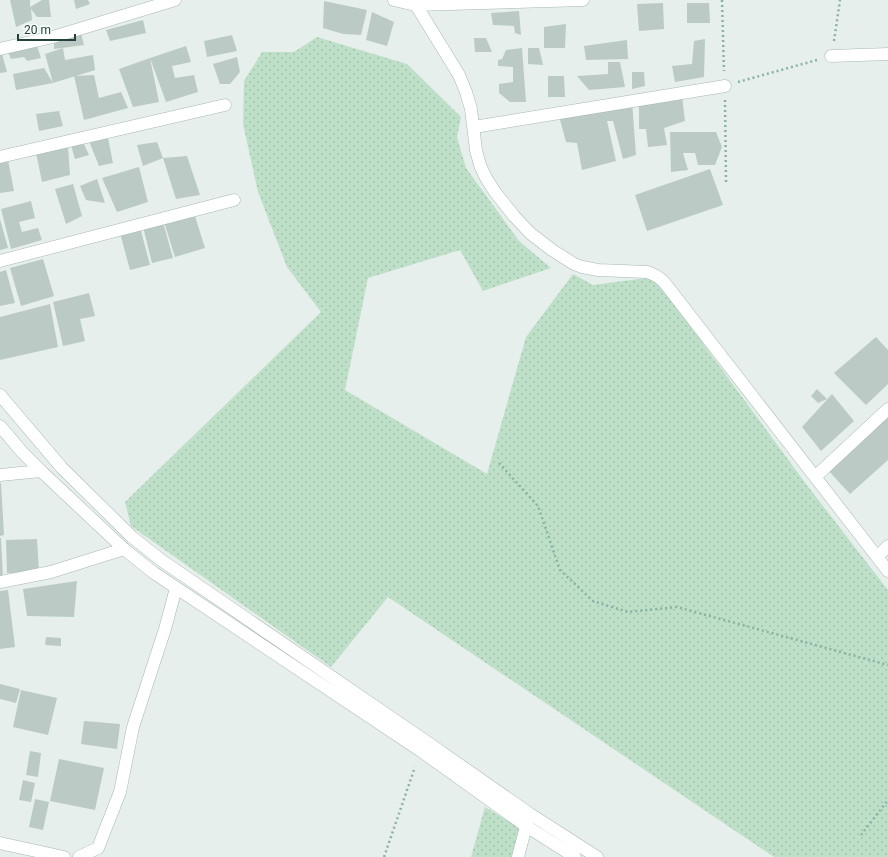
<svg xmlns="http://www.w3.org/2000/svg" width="888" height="857" font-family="Roboto,sans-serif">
  <defs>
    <pattern id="grass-dots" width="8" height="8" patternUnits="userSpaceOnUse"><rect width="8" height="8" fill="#bfe0c8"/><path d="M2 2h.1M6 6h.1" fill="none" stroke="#a4c1ad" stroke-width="1.8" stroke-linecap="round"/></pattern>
  </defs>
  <rect width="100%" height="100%" fill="#e6efeb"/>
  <path fill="url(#grass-dots)" d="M317 37 407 64 461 117 457 137 466 168 519 241 551 268 483 291 460 250 368 278 345 390 487 474 526 337 573 274 593 285 654 277 806 484 888 590V857H774L388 597 331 667 131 526 125 502 321 312 287 267 258 192 243 124 244 81 262 52H294Z
    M485 807 520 828 512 857H471Z"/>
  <path fill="#bbcac4" d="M10 0H30V7L42 0H49L51 17H37L31 9 32 20 16 27Z
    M74 0H88L90 4 76 9Z
    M324 1 367 10 361 35 343 34 323 28Z
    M663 3 664 29 639 31 637 4Z
    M687 3H709L710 23H687Z
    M519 11 521 35 515 33 514 26 493 25 491 13Z
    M372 12 394 22 387 46 366 40Z
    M143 20 146 33 110 41 106 30Z
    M566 24 565 48H544V27Z
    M81 33 84 45 54 49V40Z
    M232 35 237 51 207 57 204 41Z
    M474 38H486L492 52H475Z
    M705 39 704 77 675 82 672 66 692 64 694 41Z
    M627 40 628 59 586 60 584 46Z
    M37 46 41 58 27 61 24 57 11 59 8 52Z
    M186 46 191 62 172 66 175 78 194 75 198 92 166 102 150 58 159 102 133 107 119 69 150 58Z
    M63 48 65 60 93 55 95 70 53 83 45 54Z
    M522 48 526 102H510L499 93V84L513 82V67L498 66V60L502 59 506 50Z
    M528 48H539L543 65 528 64Z
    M2 54 7 72 0 73V55Z
    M237 57 240 72 230 84H220L213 64Z
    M608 62H620L625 87 589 90 577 76 608 74Z
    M44 68 53 83 16 90 13 74Z
    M632 72H644L645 86 632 89Z
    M94 75 99 98 121 92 128 108 84 120 74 76Z
    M548 76H564L565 97H548Z
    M682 96 685 121 664 128 667 145 648 147 646 129H639V105Z
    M632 101 636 155 623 159 613 121H607L616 161 582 170 577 143 566 142 559 116Z
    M59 111 63 126 39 131 36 114Z
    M670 132H716L722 147 715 165H698L695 153H683L688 170 671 172Z
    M108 138 113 163 99 166 89 141Z
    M157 142 163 158 143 166 137 145Z
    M84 144 89 155 75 159 71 145Z
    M68 146 70 175 42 182 36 153Z
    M187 156 200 195 176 199 163 158Z
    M8 160 14 191 0 193V162Z
    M139 167 148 202 117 212 102 178Z
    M710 169 723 205 647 231 635 195Z
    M97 179 105 203 86 200 80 186Z
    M73 184 82 216 66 224 55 189Z
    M31 201 35 218 19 222 22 232 38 228 42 240 11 249 1 209Z
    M194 213 205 248 175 257 164 222Z
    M0 219 8 248 0 250Z
    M163 222 173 258 152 263 143 227Z
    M140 227 150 265 130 270 120 233Z
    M43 259 54 296 21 306 10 268Z
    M6 270 15 303 0 306V272Z
    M89 293 95 316 80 319 85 341 63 346 53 302Z
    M50 304 58 347 0 360V317Z
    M876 337 888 350V384L866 405 834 373Z
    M817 389 827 399 818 403 811 396Z
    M832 394 854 421 821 451 802 427Z
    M888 416V460L850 494 826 468Z
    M0 483H1L4 535 0 536Z
    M0 538H1L3 578 0 579Z
    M37 539 39 572 7 573 6 540Z
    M77 581 74 617 27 616 23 589Z
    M8 590 15 647 0 649V591Z
    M46 637 61 638V646L45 645Z
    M0 684 20 689 16 703 0 699Z
    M21 690 57 698 48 735 13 727Z
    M84 721 120 724 117 749 81 744Z
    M30 751 41 753 38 777 26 775Z
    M59 759 104 768 95 810 50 801Z
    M23 780 35 783 31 802 19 800Z
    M35 799 49 802 43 830 29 827Z"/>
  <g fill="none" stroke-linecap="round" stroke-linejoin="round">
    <defs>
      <path id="minor" d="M394 0 415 5 583 0
        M413 0 459 75 466 92 471 109 476 150 480 165 486 178 495 192 514 216 530 233 552 250 574 264 582 267 598 270 647 272C654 274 659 277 664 282L888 571
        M0 49 53 37 175 0
        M831 56 888 54
        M474 127 725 86
        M0 157 225 105
        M0 261 234 200
        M0 475 41 471
        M815 477 888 409
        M877 557 888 546
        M0 582 51 572 124 549
        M0 843 64 857
        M79 857 98 848 120 792 133 727 165 629 176 588
        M518 857 526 826 529 817"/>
      <path id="tertiary" d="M0 395 62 468 132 537 161 560 424 740 530 814 597 857
        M0 426 22 452 41 471 124 549 154 573 421 751 526 826 575 857"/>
    </defs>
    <use href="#minor" stroke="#a8b8b2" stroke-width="13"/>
    <use href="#tertiary" stroke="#a8b8b2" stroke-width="13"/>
    <path stroke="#86b3a5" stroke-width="2.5" stroke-dasharray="2 3" stroke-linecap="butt" d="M722 0 724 71
      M834 41 840 0
      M738 82 817 60
      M725 100 726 182
      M499 463 538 506 560 570 593 601 628 612 677 607 888 665
      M861 835 888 800
      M384 857 415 767"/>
    <use href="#minor" stroke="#fff" stroke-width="12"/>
    <use href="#tertiary" stroke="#fff" stroke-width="12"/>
  </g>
  <path d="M18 34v6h57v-6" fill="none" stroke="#24423a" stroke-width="2"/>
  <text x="24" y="34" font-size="12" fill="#24423a" stroke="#f7fbf9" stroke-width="3" paint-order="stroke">20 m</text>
</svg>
